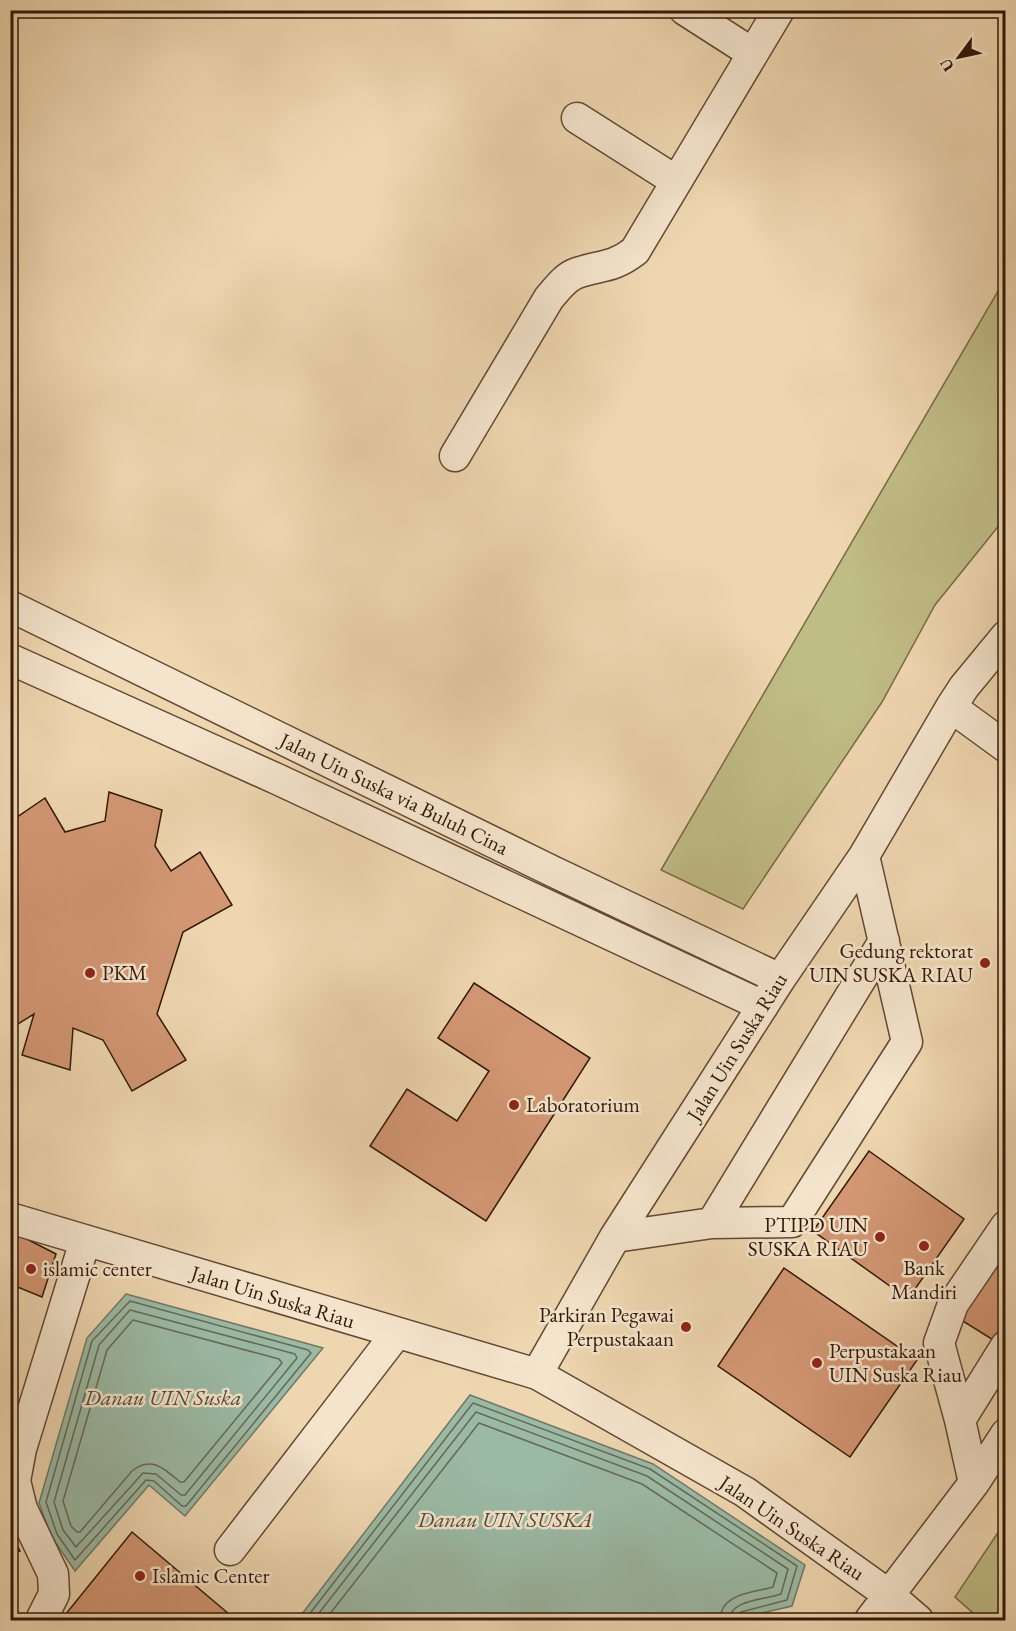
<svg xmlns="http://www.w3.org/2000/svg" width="1016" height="1631" font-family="'EB Garamond',serif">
  <rect width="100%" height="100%" fill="#eed6b0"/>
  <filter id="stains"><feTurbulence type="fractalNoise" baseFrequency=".00333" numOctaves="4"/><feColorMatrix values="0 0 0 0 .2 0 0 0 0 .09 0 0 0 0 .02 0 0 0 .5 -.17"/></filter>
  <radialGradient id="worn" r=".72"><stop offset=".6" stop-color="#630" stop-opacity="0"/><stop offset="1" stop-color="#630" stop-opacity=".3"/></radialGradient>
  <path fill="#c0bc86" stroke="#796a46" stroke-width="1.5" d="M1005 279V518L935 605 882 702 743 909 661 870Z
    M1005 1522V1620H981L955 1597Z"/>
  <path fill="#9bbaa6" stroke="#717966" stroke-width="1.5" d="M126 1294 323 1348 185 1516 149 1485 75 1571 51 1536 39 1503 87 1338Z
    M470 1395 653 1464 805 1565 792 1606 732 1620H308L302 1614Z"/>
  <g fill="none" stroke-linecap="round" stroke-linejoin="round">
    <path stroke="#666956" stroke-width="1.5" d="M130 1301 308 1350 311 1353 186 1506H182L154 1481 146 1480 75 1560 57 1534 46 1502 92 1341Z
      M130 1310 295 1354 297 1358 185 1495H181L156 1474 143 1473 76 1547 63 1530 54 1502 99 1345Z
      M133 1320 279 1359 282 1363 184 1482H180C165 1469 151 1455 132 1471L80 1532H77L71 1526 63 1501 107 1350Z
      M312 1620 311 1612 473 1403 650 1469 797 1566 787 1600 741 1612 738 1615 737 1620
      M319 1620V1613L476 1412 647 1476 788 1569 781 1594C765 1600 731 1599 729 1620
      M328 1620 329 1615 479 1423 642 1484 777 1573 773 1587C752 1593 721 1593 720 1620"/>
  </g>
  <path fill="#d39774" stroke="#321807" stroke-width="1.5" d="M109 792 162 810 155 846 171 871 200 852 232 905 183 932 157 1014 186 1060 132 1091 103 1040 73 1028 70 1070 22 1055 34 1014 10 1029V822L45 798 65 832 105 821Z
    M474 983 590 1058 486 1221 370 1146 407 1089 457 1121 489 1071 438 1038Z
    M869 1151 964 1219 908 1299 813 1231Z
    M15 1233 56 1254 42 1297 10 1284V1241Z
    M1006 1244V1331L998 1343 958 1318Z
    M784 1268 917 1360 850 1457 718 1366Z
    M132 1532 236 1620H61Z
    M10 1533 20 1551 10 1556Z"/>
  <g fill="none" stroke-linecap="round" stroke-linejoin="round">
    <defs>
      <path id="minor" d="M685 10 752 53
        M577 118 676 181
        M455 456 549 298C557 289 565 277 577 273 601 265 613 268 635 251L779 10
        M10 606 552 871 780 979
        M10 659 277 779 763 1006
        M951 707 1006 747
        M10 1218 537 1374 745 1492 889 1595 918 1620
        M712 1223 884 941
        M615 1237 712 1223 792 1222 907 1042 864 856
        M537 1374 615 1237 780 979 864 856 951 707 964 687 1006 636
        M960 1420 1006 1346
        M974 1483 960 1420 939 1343 953 1304 1006 1226
        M230 1550 396 1334
        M41 1620 54 1594 53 1574 22 1509 15 1481 21 1449 85 1241
        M870 1620 974 1483 1006 1434"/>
    </defs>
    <use href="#minor" stroke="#614831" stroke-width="33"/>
    <use href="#minor" stroke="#f4e4cc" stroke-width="30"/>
  </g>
  <g fill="#8f2418" stroke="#f4e4cc" stroke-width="2">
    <circle cx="985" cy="963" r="6"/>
    <circle cx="90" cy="973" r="6"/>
    <circle cx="514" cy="1105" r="6"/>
    <circle cx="880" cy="1237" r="6"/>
    <circle cx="924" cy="1246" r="6"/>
    <circle cx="31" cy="1269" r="6"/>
    <circle cx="686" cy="1327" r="6"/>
    <circle cx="817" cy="1363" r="6"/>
    <circle cx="140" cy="1576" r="6"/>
  </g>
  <g text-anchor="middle" stroke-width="5" stroke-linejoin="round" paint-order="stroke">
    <g font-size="21" fill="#321807" stroke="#f4e4cc">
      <text transform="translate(394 794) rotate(26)" y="7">Jalan Uin Suska via Buluh Cina</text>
      <text transform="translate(737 1047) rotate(-58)" y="7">Jalan Uin Suska Riau</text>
      <text transform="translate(273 1297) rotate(17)" y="7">Jalan Uin Suska Riau</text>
      <text transform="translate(792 1528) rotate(34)" y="7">Jalan Uin Suska Riau</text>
    </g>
    <g font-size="21" fill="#321807" stroke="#f4e4cc" text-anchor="start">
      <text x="973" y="958" text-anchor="end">Gedung rektorat<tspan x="973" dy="24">UIN SUSKA RIAU</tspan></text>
      <text x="102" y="980">PKM</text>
      <text x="526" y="1112">Laboratorium</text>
      <text x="868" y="1232" text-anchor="end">PTIPD UIN<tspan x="868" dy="24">SUSKA RIAU</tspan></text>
      <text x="924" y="1275" text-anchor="middle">Bank<tspan x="924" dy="24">Mandiri</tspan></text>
      <text x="43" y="1276">islamic center</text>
      <text x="674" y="1322" text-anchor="end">Parkiran Pegawai<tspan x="674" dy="24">Perpustakaan</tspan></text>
      <text x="829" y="1358">Perpustakaan<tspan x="829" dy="24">UIN Suska Riau</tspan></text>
      <text x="152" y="1583">Islamic Center</text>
    </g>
    <g font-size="22" font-style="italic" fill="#524937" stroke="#f4e4cc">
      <text x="163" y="1405">Danau UIN Suska</text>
      <text x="505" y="1527">Danau UIN SUSKA</text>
    </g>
  </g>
  <rect width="1016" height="1631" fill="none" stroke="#eed6b0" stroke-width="36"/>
  <rect x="12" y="12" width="992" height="1607" fill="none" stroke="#321807" stroke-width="3"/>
  <rect x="18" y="18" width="980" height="1595" fill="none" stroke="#321807" stroke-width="1.5"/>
  <g transform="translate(959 57) rotate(237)" stroke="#f4e4cc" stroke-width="4.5" paint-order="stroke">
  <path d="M0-4.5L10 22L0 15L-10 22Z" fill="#321807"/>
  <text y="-9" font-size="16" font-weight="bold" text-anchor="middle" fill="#321807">U</text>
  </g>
  <rect width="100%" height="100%" filter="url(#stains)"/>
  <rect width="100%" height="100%" fill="url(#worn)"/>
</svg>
